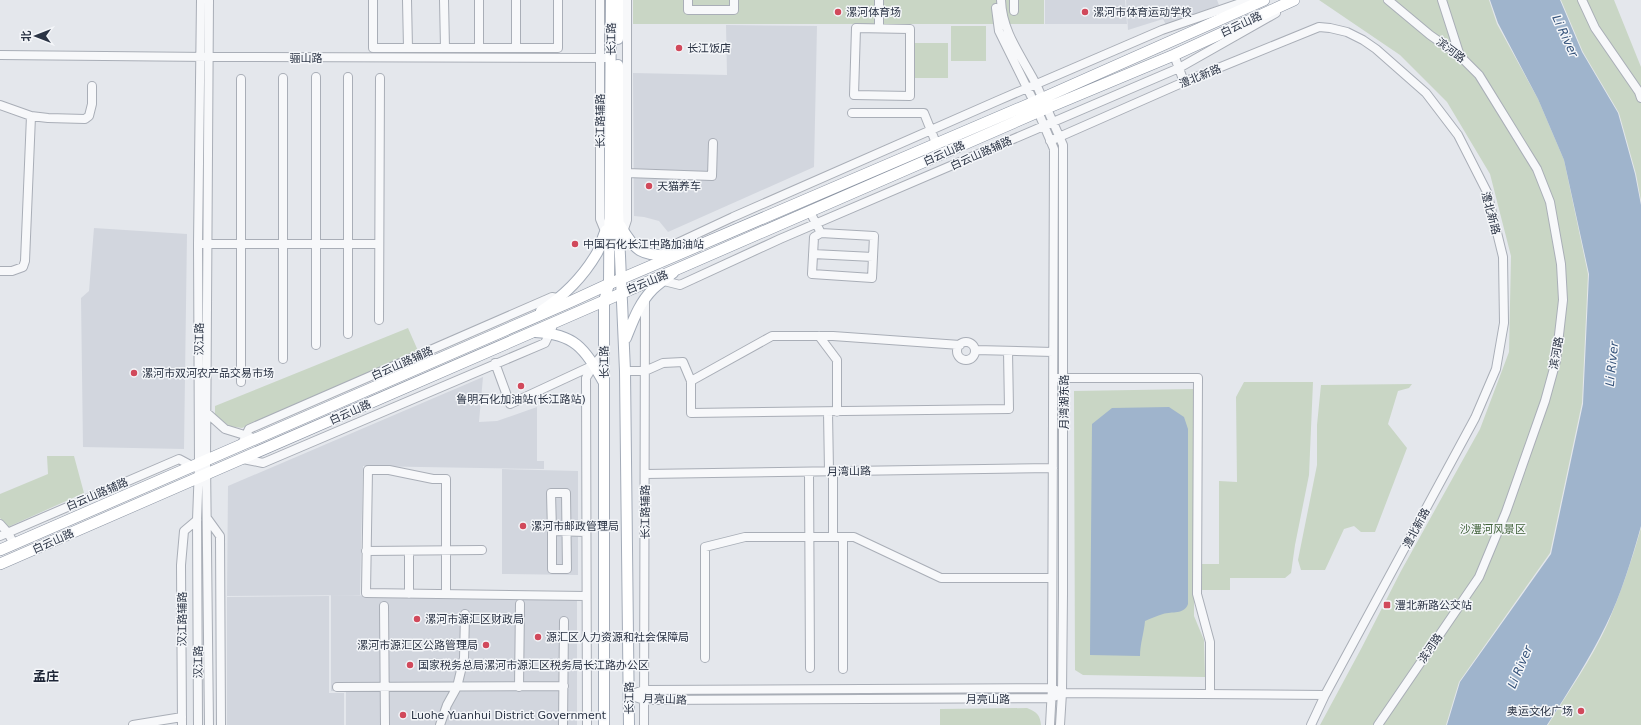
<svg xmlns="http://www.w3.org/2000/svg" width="1641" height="725" font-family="'DejaVu Sans','Noto Sans SC',sans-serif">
  <rect width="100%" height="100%" fill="#e4e7ec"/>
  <path fill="#d2d6de" d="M1045 0H1125L1127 24H1045Z
    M1126 0H1217L1219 5 1166 25 1163 19 1128 30Z
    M726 25 817 26 814 167 668 232 659 221 644 217 634 216 633 73 727 75Z
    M94 228 187 234 184 449 83 447 81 298 89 291Z
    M483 377 479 422 497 421 537 407V461H544V469L363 466 360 595 227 596 228 486Z
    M502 469 578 471V575L502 574Z
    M331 595 577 598V725H346V691H331Z
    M329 596V693H344V725H227V597Z"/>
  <path fill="#c9d6c5" d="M633 0H1044V24H633Z
    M1319 0H1489L1497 24 1538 99 1564 160 1588 274 1582 403 1550 553 1459 682 1446 725H1320L1361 649 1401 571 1480 429 1509 352 1511 256 1490 174 1447 102 1400 55Z
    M1561 0H1614L1641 67V201L1636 174 1619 113 1583 52Z
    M951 26H986V61H951Z
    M913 43H948V78H913Z
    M408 328 419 353 242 428 229 426 215 415V406Z
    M1244 382H1313L1309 475 1295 545 1291 573 1285 578H1230V590H1202V564H1219V481L1237 482 1236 397Z
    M1412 384 1409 388 1398 391 1388 424 1407 448 1375 532H1361L1354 526 1344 529 1325 570H1301L1298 560 1317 465V425L1321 385Z
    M1194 389V616L1204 640 1205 677 1083 675 1075 670 1074 391Z
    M47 456H74L84 493 8 527 0 518V494L48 474Z
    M1641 528V725H1548C1568 692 1592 659 1608 623 1621 592 1632 560 1641 528Z
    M1027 708C1037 712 1040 715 1041 725H940V709Z"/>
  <path fill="#9fb4cc" d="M1490 0H1560L1582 52 1618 113 1635 174 1641 205V526C1632 558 1621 595 1606 625 1589 660 1568 692 1547 725H1447L1460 682 1551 554 1583 404 1589 274 1564 160 1538 99 1498 23Z
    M1169 407 1184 417 1188 429V604C1184 615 1172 611 1163 614 1157 616 1151 618 1145 621 1144 633 1140 644 1140 656L1090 655 1092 424 1112 408Z"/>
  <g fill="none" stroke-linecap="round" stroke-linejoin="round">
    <defs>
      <path id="minor" d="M209 0 206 461 209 725
        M373 0V48H558V0
        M407 0 408 48
        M444 0 445 48
        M479 0V48
        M516 0V48
        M600 0V219L607 236
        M688 0V10H734V0
        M1001 0C1002 33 1023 58 1037 86 1046 106 1054 125 1063 145V594L1062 693 1060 725
        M1442 0 1460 56
        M1582 0 1595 28 1639 92 1641 98
        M996 8 999 31 1034 102 1054 149 1052 688 1050 725
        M1014 11V0
        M856 28 910 29V96L854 95Z
        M879 28V0
        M0 55 209 57 611 58
        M1174 55 1184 82
        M316 77V345
        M348 77V334
        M241 79V382
        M0 105 31 116 25 261 23 267 12 271H0
        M852 113H924L936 143
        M31 116 48 118 85 119 89 116 92 104V86
        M1050 141 1184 82 1319 27 1330 28 1347 32 1363 40 1376 49 1426 93 1458 135 1487 192 1503 257 1504 323 1496 369 1475 418 1325 695 1311 725
        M627 173 712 176 713 143
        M810 212 821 233 814 237 812 274 872 278 874 236 821 233
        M622 235 627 220V0
        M203 244H379
        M813 254 873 257
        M660 258 671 246 733 217 997 101 1162 30 1249 0
        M660 280 680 285 780 239 1179 68 1276 13
        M379 320 380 78
        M819 336 837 360V412
        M957 351a9 9 0 1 1 18 0a9 9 0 1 1-18 0Z
        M960 345 833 336H772L691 381V413L1009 409 1008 351
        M975 350 1053 352
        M283 359V78
        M495 363 510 404 594 365
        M625 371H645L663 363 683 362 691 381
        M1058 378H1198L1197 594 1210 642V693
        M828 412 829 471
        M207 413 225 429 251 437
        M241 446 249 429 552 297 562 299
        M243 459 263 463 545 343 552 328
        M833 471V537
        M809 472 810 668
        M645 474 1053 468
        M207 518 220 536 221 725
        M0 524 8 533 14 544
        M552 531 551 493H566L567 569H552V531L586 532
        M0 536 179 459 194 467
        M843 537V669
        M366 551 482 550
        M409 551V594
        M446 594V479H433L389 470H368L366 593 586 596
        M384 606 385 725
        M705 658V547L745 537H854L941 578H1052
        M337 687 564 686
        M519 687 520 604
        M629 695 644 690 1052 688 1062 693 1325 695
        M629 695 644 700 1051 698 1056 696
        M133 725 182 717
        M182 725 181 565 184 531 197 520
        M198 725 197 520 199 465 198 244 201 0
        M440 725 447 705 457 687 464 658 465 614
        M563 725 564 621
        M587 725 586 378 594 365 603 354
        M644 725 645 298
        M1378 725 1479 577 1506 512 1545 401 1556 361 1563 300 1561 264 1550 202 1537 169 1479 75 1460 56 1430 35 1388 0"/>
      <path id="major" d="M618 39V0
        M618 65V210L625 371 629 725
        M620 225C635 252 643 257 674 255
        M541 311C564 296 583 277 597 253 601 246 602 238 606 230
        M535 332C575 334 584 348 603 381
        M626 338C633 321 639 303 653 289 659 283 667 278 673 273
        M604 725V301L609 284 611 0"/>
      <path id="highway" d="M0 550 572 301 609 284 1034 102 1264 0
        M0 564 1047 108 1174 55 1294 0"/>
    </defs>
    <use href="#minor" stroke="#a9aeb7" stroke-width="10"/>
    <use href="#major" stroke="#a3abb8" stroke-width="12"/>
    <use href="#highway" stroke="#8b94a3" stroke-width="12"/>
    <use href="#minor" stroke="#f7f8fa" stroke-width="8"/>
    <use href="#major" stroke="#fff" stroke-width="10"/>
    <use href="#highway" stroke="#fff" stroke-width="11"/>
  </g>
  <g fill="#d1495b" stroke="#f4f6f9" stroke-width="1.5">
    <circle cx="838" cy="12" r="4"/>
    <circle cx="1085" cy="12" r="4"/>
    <circle cx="679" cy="48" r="4"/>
    <circle cx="649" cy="186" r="4"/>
    <circle cx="575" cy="244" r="4"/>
    <circle cx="134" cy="373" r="4"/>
    <circle cx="521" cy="386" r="4"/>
    <circle cx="523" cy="526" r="4"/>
    <rect x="1383" y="601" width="8" height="8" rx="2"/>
    <circle cx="417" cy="619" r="4"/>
    <circle cx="538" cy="637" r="4"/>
    <circle cx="486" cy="645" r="4"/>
    <circle cx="410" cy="665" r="4"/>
    <circle cx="1581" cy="711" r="4"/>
    <circle cx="403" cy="715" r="4"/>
  </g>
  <g text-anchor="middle" stroke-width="3" stroke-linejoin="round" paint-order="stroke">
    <g font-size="11" fill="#2b3445" stroke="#f4f6f9" text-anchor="start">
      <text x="846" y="16">漯河体育场</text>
      <text x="1093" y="16">漯河市体育运动学校</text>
      <text x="687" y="52">长江饭店</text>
      <text x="657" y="190">天猫养车</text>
      <text x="583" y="248">中国石化长江中路加油站</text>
      <text x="142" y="377">漯河市双河农产品交易市场</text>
      <text x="521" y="403" text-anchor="middle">鲁明石化加油站(长江路站)</text>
      <text x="531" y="530">漯河市邮政管理局</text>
      <text x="1395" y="609">澧北新路公交站</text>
      <text x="425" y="623">漯河市源汇区财政局</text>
      <text x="546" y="641">源汇区人力资源和社会保障局</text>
      <text x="478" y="649" text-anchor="end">漯河市源汇区公路管理局</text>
      <text x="418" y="669">国家税务总局漯河市源汇区税务局长江路办公区</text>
      <text x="1573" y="715" text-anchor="end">奥运文化广场</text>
      <text x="411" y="719">Luohe Yuanhui District Government</text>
    </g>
    <g font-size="11" fill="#2b3445" stroke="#f4f6f9">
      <text transform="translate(1241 24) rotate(-25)" y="4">白云山路</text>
      <text transform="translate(611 39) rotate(-90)" y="4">长江路</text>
      <text transform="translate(1451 50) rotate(37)" y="4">滨河路</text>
      <text x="306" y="62">骊山路</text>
      <text transform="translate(1200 76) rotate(-22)" y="4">澧北新路</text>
      <text transform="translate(600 121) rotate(-90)" y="4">长江路辅路</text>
      <text transform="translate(944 153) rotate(-24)" y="4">白云山路</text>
      <text transform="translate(981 153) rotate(-24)" y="4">白云山路辅路</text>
      <text transform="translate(1491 213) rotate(75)" y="4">澧北新路</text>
      <text transform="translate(647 282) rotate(-22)" y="4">白云山路</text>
      <text transform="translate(199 339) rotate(-90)" y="4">汉江路</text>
      <text transform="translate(1556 353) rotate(-80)" y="4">滨河路</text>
      <text transform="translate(604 362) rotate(-91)" y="4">长江路</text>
      <text transform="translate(402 363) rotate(-24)" y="4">白云山路辅路</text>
      <text transform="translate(1064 402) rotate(-90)" y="4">月湾湖东路</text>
      <text transform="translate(350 412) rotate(-24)" y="4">白云山路</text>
      <text transform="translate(849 471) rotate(-1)" y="4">月湾山路</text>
      <text transform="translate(97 494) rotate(-23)" y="4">白云山路辅路</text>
      <text transform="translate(645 512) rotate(-90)" y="4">长江路辅路</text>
      <text transform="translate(1416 528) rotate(-62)" y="4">澧北新路</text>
      <text transform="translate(53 541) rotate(-24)" y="4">白云山路</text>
      <text transform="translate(182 619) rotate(-90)" y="4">汉江路辅路</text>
      <text transform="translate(1430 648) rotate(-56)" y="4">滨河路</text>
      <text transform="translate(198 662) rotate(-90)" y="4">汉江路</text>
      <text transform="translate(629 698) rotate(-90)" y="4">长江路</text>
      <text transform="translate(665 699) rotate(2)" y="4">月亮山路</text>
      <text x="988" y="703">月亮山路</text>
    </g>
    <g font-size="11" fill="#3f6138" stroke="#f4f6f9">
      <text x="1493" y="533">沙澧河风景区</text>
    </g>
    <g font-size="12" font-style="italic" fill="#34527a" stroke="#f4f6f9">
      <text transform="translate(1565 36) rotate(65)" y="4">Li River</text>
      <text transform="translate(1612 364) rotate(-84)" y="4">Li River</text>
      <text transform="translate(1520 667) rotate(-67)" y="4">Li River</text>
    </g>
    <g font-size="13" font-weight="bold" fill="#1d2536" stroke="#f4f6f9">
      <text x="46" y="681">孟庄</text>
    </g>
  </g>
  <g transform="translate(36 36) rotate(270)" stroke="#f4f6f9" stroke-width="3" paint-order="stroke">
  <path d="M0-3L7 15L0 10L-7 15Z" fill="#2b3445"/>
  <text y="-6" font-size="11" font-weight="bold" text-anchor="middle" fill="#2b3445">北</text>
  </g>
</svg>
